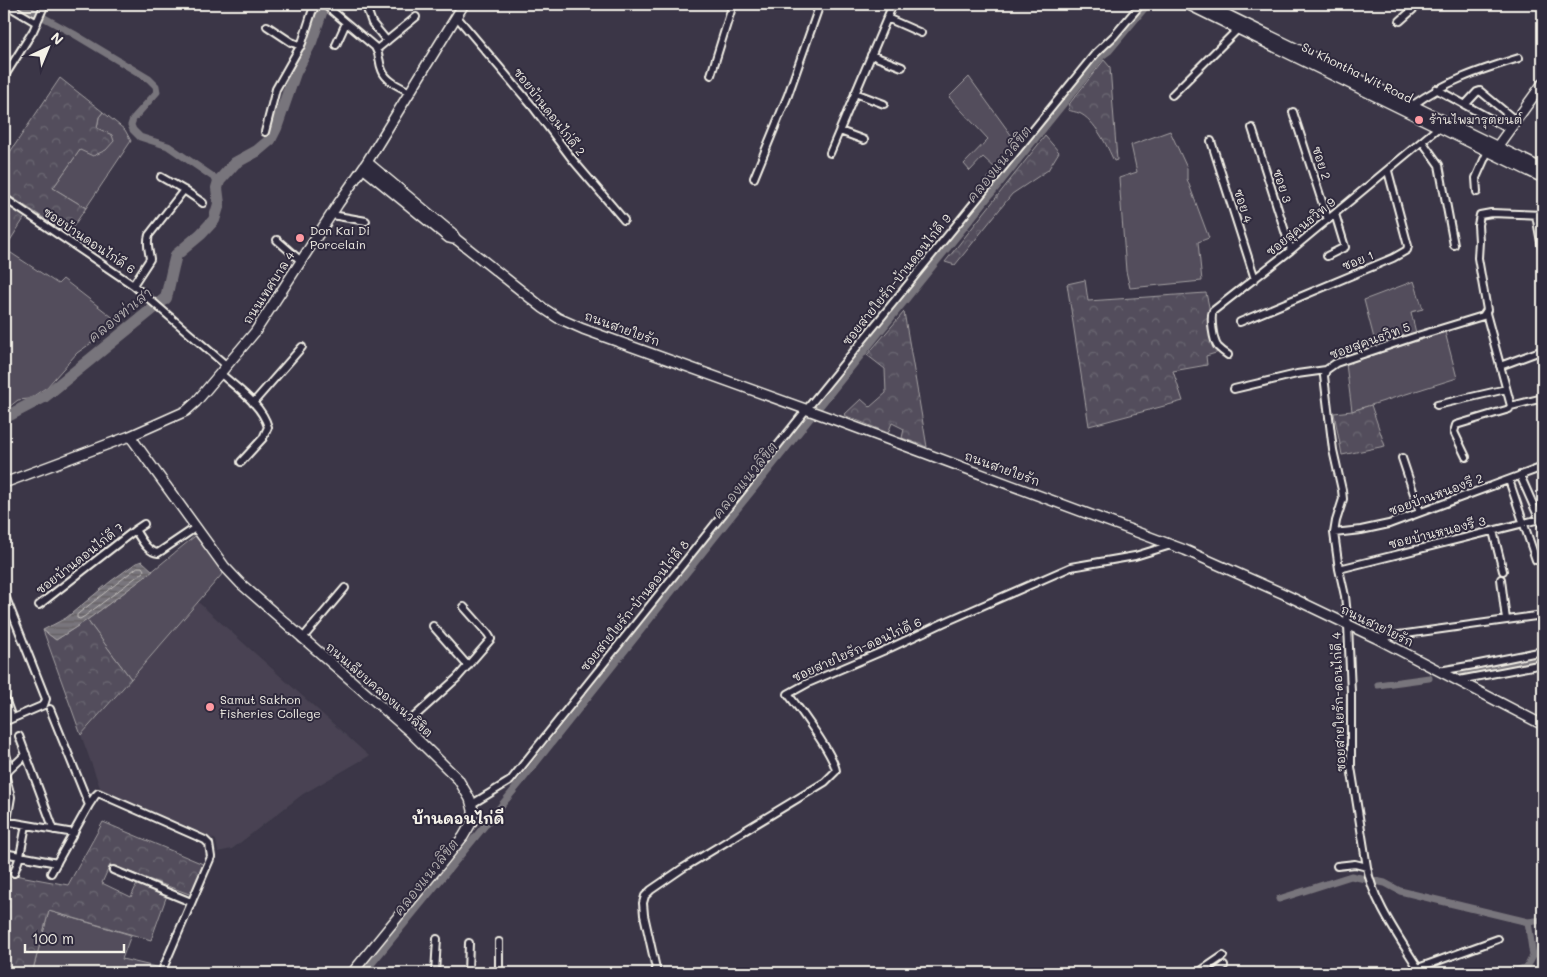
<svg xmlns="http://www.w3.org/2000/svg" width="1547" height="977" font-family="Mali,'Playpen Sans Thai',sans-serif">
  <defs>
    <pattern id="forest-crowns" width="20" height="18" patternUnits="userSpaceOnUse" patternTransform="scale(1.25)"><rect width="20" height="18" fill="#534e5c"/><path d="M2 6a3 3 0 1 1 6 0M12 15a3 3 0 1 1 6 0" fill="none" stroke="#6c6873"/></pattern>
    <pattern id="water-rules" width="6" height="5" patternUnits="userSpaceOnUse" patternTransform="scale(1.25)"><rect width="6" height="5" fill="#78747b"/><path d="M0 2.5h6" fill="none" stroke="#636063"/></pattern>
  </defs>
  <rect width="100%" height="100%" fill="#3b3647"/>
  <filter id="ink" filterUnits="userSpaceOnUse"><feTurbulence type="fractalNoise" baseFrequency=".02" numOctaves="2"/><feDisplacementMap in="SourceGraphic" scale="10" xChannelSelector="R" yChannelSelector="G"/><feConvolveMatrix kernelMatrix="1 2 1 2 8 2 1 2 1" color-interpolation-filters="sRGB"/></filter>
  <g filter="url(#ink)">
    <path fill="#484352" d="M198 602 369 756 303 794 232 849 218 852 216 840 101 790 81 735Z"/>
    <path fill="#534e5c" stroke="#a4a0a2" d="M969 77 1017 143 996 169 983 157 970 171 964 164 988 139 949 97Z
      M103 112 125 130 131 141 86 208 53 188 80 150 112 135 97 129 99 117Z
      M1170 131 1187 168V179L1209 238 1198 242 1202 281 1130 288 1126 271 1119 178 1137 172 1131 145Z
      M5 249 58 284 63 279 120 323 77 353 47 387 29 399 18 400 4 411V250Z
      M1414 281 1423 309 1411 312 1416 333 1376 346 1364 300Z
      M1445 332 1457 378 1352 411 1346 364Z
      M195 536 224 572 131 679 87 620 150 573Z
      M49 911 131 935 122 959 160 968 158 973H32Z"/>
    <path fill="url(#forest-crowns)" stroke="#a4a0a2" d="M1104 60 1110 67 1117 160 1114 161C1107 146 1095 120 1079 113 1076 112 1071 111 1068 110L1070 103Z
      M60 78 103 112 99 117 97 128 112 135 114 141 106 150 93 156 80 150 53 188 86 208 68 234 4 192V161Z
      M1045 136 1059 152 1048 170 1012 194 955 265 945 262Z
      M4 202 25 217 4 250Z
      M1085 280 1088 301 1206 293 1219 352 1206 356 1207 365 1173 371 1183 401 1089 426 1067 284Z
      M904 312 927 447 902 438 904 429 892 423 888 433 844 415 861 399 870 407 886 393 885 369 867 355Z
      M1371 405 1385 446 1342 455 1334 413 1352 411Z
      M87 620 131 679 81 735 43 630 56 640Z
      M103 822 203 864 192 895 110 865 102 883 131 897 137 884 167 895 151 940 49 911 32 973H4V873L68 885Z"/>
    <path fill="url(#water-rules)" stroke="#aaa6a7" d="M142 561 153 571 87 620 56 640 43 630 66 618 111 581 136 563Z"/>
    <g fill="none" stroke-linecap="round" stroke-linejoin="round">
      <path stroke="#c2bfbc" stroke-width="1" d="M138 567H142L144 570 143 572 85 616 80 619 77 618V615Z"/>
      <path stroke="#78747b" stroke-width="7" d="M19 4 74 34 149 79 156 86 157 92 133 119 131 125 133 130 140 137 168 146 219 181
        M1458 674 1543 660
        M1378 685 1429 678
        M1279 899 1351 876 1385 883 1400 891 1528 922 1543 920
        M364 973 523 779 726 523 1102 56 1109 51 1148 4
        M1510 973 1527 967 1533 956 1528 922"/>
      <path stroke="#78747b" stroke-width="12" d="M4 418 44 397 166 298 173 267 176 255 201 234 214 220 219 204 217 188 219 181 235 163 257 151 270 140 276 128 295 73 311 42 322 10 328 4"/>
      <defs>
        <path id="minor" d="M5 4 37 23
          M324 4 375 47C381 57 378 60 382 70 386 81 400 87 410 92
          M366 6 372 23 387 41
          M457 17 533 107 572 159 624 220
          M887 18 921 33
          M1400 21 1419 4
          M267 26 291 42 301 46
          M336 45 346 23
          M377 49 416 17
          M871 55 902 67
          M711 75 733 4
          M4 77 33 31 45 4
          M1436 89 1509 129
          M855 93 884 104
          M1172 95 1238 29
          M1413 105C1446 81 1480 70 1519 58
          M1465 105 1477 92 1480 91 1515 120
          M1293 112 1328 220
          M1252 128 1291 250
          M840 131 864 140
          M265 132 276 89 302 43 312 12 317 4
          M1211 141 1255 279
          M1422 141 1439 165 1454 245
          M830 153 893 4
          M161 177 168 181
          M754 178 788 95 820 4
          M172 183 184 190
          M1477 192 1476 178 1488 151
          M4 198 133 285 227 366
          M332 215 366 221
          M1536 215 1543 253
          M277 240 301 261
          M1327 256 1345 247 1335 214
          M133 285 150 259C149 250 146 244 149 235L184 190 203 203
          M1240 322 1393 258 1407 250 1408 246 1388 171
          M1228 355C1225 353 1221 350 1218 347 1213 341 1210 318 1213 311L1291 250 1439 127
          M1500 366 1543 350
          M221 374C238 389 262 405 268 427L263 438 241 462
          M1234 389 1297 374 1326 370
          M253 403 302 347
          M1437 405 1506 389
          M1511 406 1543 398
          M1466 457 1454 432 1456 425 1506 410 1509 409 1511 406 1486 313
          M1402 458 1420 512
          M1520 475 1543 527
          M1509 480 1536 560
          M135 530 144 524
          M1493 531 1503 571
          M1334 533 1361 530 1389 524 1543 467
          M1339 569 1540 519
          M1501 579 1506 620
          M4 593 46 699 44 705 4 722
          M39 605 135 530C141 539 147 552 158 553L195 528
          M433 626 468 666
          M1377 638 1543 615
          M302 639 345 588
          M1439 671 1474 665 1543 651
          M1459 680 1543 664
          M4 696 12 718
          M50 709 89 805
          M403 727 457 678 491 639 488 634 464 607
          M19 736 54 830
          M4 748 10 768
          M5 774 11 797 7 821
          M4 775 26 754
          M472 804 510 781 806 410 1095 54 1114 36 1141 4
          M4 821 74 833
          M4 853 57 863
          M1337 866 1355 864 1367 867
          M113 870 191 902
          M14 873 20 856 26 825
          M51 873 89 805 95 796 98 793 205 840 209 844 211 857 161 973
          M1418 968 1498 939
          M435 973 437 939
          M468 973 469 943
          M499 973V942
          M657 973 644 915 643 903 645 896 651 890 683 868 825 782 836 771C834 755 799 708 788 694L808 683 890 648 943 623 1071 567 1135 556 1171 545
          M1198 973 1223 956
          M1215 973 1224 966
          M1421 973C1403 943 1372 901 1367 867L1351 767V692L1348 625 1345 596 1339 569 1334 533 1336 521 1343 499 1342 490 1333 450 1324 376 1326 370 1336 363 1414 337 1483 316 1487 310 1478 258 1479 241 1478 225 1480 215 1491 213 1543 215"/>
        <path id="tertiary" d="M1494 151 1543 83
          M367 162 452 233 456 239 543 308 558 318 583 329 844 423 1185 550 1284 594 1376 638 1543 725
          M363 168 449 238 453 239
          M130 436 224 566 240 583 409 731 458 779 470 799 473 810V820L463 837 352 973
          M4 483 130 436 186 411 196 402 255 332 338 204 367 162 464 4"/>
        <path id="secondary" d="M1187 4 1543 178
          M1205 4 1543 169"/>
      </defs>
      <use href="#minor" stroke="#f4f1e8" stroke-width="10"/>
      <use href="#tertiary" stroke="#f4f1e8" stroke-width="12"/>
      <use href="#secondary" stroke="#f4f1e8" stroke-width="12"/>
      <use href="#minor" stroke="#2f2a3d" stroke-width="6"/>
      <use href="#tertiary" stroke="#2f2a3d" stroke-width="9"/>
      <use href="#secondary" stroke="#2f2a3d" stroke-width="9"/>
    </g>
  </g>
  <g fill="#ff9aa2" stroke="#2f2a3d" stroke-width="2">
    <circle cx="1419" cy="120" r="5"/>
    <circle cx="300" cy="238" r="5"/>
    <circle cx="210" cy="707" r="5"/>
  </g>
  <g text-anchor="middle" stroke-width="4" stroke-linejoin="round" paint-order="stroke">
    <g font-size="12" fill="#f4f1e8" stroke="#2f2a3d">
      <text transform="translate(1357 73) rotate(26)" y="4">Su Khontha Wit Road</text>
      <text transform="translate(549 112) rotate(52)" y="4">ซอยบัานดอนไก่ดี 2</text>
      <text transform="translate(1321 163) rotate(72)" y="4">ซอย 2</text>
      <text transform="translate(1282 186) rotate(72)" y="4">ซอย 3</text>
      <text transform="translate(1243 206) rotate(72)" y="4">ซอย 4</text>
      <text transform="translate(1301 227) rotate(-39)" y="4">ซอยสุคนธวิท 9</text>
      <text transform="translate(89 241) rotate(34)" y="4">ซอยบ้านดอนไก่ดี 6</text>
      <text transform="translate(1358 261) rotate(-22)" y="4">ซอย 1</text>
      <text transform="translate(897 280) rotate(-51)" y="4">ซอยสายใยรัก-บ้านดอนไก่ดี 9</text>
      <text transform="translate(269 288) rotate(-57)" y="4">ถนนเทศบาล 4</text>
      <text transform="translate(622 329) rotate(20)" y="4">ถนนสายใยรัก</text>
      <text transform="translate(1370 341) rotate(-20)" y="4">ซอยสุคนธวิท 5</text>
      <text transform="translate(1002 469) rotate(20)" y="4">ถนนสายใยรัก</text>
      <text transform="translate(1436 495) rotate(-20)" y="4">ซอยบ้านหนองรี 2</text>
      <text transform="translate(1437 533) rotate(-14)" y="4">ซอยบ้านหนองรี 3</text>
      <text transform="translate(80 559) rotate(-38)" y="4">ซอยบ้านดอนไก่ดี 7</text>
      <text transform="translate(635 606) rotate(-51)" y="4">ซอยสายใยรัก-บ้านดอนไก่ดี 8</text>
      <text transform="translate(1377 626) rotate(26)" y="4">ถนนสายใยรัก</text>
      <text transform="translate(857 650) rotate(-24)" y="4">ซอยสายใยรัก-ดอนไก่ดี 6</text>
      <text transform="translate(379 690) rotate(41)" y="4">ถนนเลียบคลองแนวลิขิต</text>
      <text transform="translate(1339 702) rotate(-92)" y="4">ซอยสายใยรัก-ดอนไก่ดี 4</text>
    </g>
    <g font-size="12" fill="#f4f1e8" stroke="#2f2a3d" text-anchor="start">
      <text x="1429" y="124">ร้านไพมารุตยนต์</text>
      <text x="310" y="235">Don Kai Di<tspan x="310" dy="14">Porcelain</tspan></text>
      <text x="220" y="704">Samut Sakhon<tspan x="220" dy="14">Fisheries College</tspan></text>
    </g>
    <g font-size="14" font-style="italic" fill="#b6b2b2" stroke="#2f2a3d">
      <text transform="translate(999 164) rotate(-51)" y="5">คลองแนวลิขิต</text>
      <text transform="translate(120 315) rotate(-39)" y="5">คลองท่าเสา</text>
      <text transform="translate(745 480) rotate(-51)" y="5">คลองแนวลิขิต</text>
      <text transform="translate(426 877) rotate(-51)" y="5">คลองแนวลิขิต</text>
    </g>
    <g font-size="15" font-weight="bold" fill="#f4f1e8" stroke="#2f2a3d">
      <text x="458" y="824">บ้านดอนไก่ดี</text>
    </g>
  </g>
  <rect width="1547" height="977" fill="none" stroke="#2f2a3d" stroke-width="20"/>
  <rect x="10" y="10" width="1527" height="957" fill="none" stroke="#f4f1e8" stroke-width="2" filter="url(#ink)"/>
  <g transform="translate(48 48) rotate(44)" stroke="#2f2a3d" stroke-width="4" paint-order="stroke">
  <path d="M0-4L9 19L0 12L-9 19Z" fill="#f4f1e8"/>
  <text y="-8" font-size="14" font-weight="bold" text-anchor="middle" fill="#f4f1e8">N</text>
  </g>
  <path d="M25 944v8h99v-8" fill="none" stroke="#f4f1e8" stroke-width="2.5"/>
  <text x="32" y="944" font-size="15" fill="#f4f1e8" stroke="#2f2a3d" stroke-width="4" paint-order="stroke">100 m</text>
</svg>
